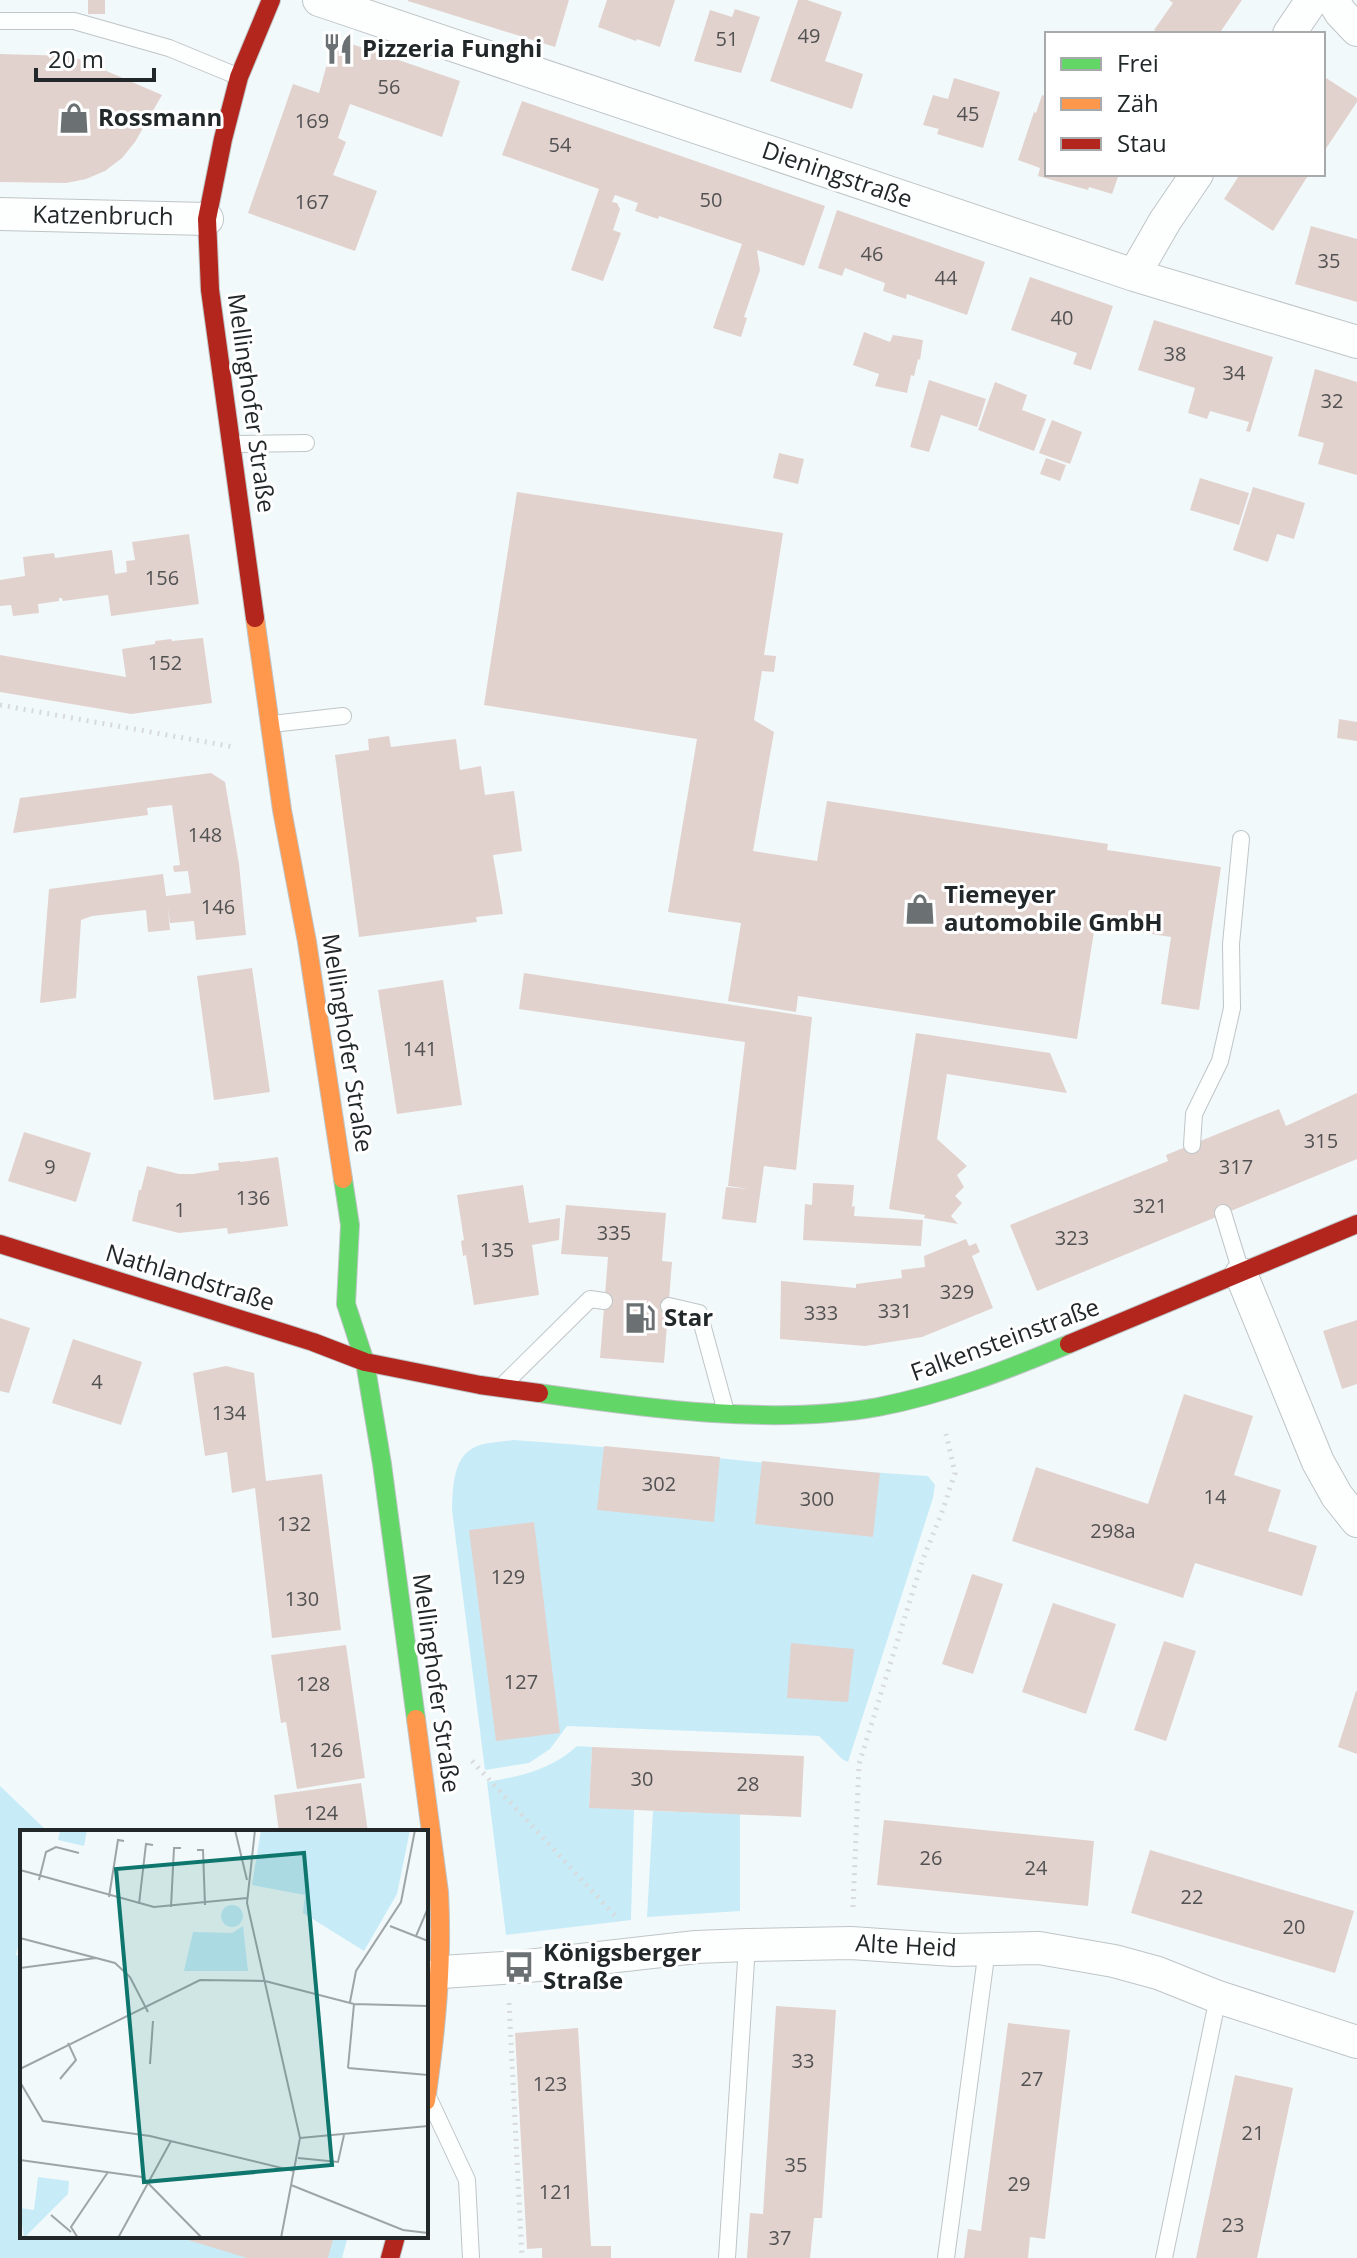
<svg xmlns="http://www.w3.org/2000/svg" width="1357" height="2258" font-family="'Open Sans',sans-serif">
  <rect width="100%" height="100%" fill="#f2f9fb"/>
  <path fill="#c7ecf8" d="M513 1440C651 1449 789 1468 928 1476L935 1485 933 1498 848 1762 842 1759 819 1736 567 1726 550 1749 529 1763 485 1770 452 1510C453 1489 452 1458 475 1447 485 1442 502 1442 513 1440Z
    M577 1746 592 1747 589 1807 634 1810 631 1920 506 1935 487 1782C521 1776 551 1770 577 1746Z
    M0 1786 45 1829V1832H22V1930L16 1955 22 1957V2236H348L342 2258H0Z
    M653 1811 740 1814V1911L647 1917Z"/>
  <path fill="#e2d2ce" d="M88 0H105V14H88Z
    M569 0 555 47 408 1V0Z
    M607 0H675L660 47 637 39 636 41 598 27Z
    M798 0H807L842 12 825 61 863 74 852 109 770 81Z
    M1169 0H1242L1219 34H1159L1154 30 1173 3Z
    M735 9 760 17 741 73 694 61 710 10 732 17Z
    M334 38 460 81 442 137 350 104 338 138 346 142 333 175 377 191 355 251 248 213 293 84 319 93Z
    M0 54 72 56 162 95 135 142 122 158 105 171 86 179 66 183 0 182Z
    M1323 76 1357 98V102L1323 153Z
    M954 78 1000 92 983 148 937 134 939 129 923 125 933 95 948 99Z
    M1042 95 1047 97V174H1119L1112 194 1089 187 1088 190 1038 176 1040 168 1018 160 1034 112 1036 113Z
    M522 101 825 206 804 266 757 250 760 270 744 317 747 318 741 337 713 328 742 244 659 216 658 219 635 211 638 203 615 195 612 202 617 203 620 209 613 230 621 233 603 281 571 270 599 189 502 155Z
    M1240 174H1309L1273 231 1224 199Z
    M837 210 985 262 967 315 907 294 906 299 883 291 885 283 845 268 842 276 818 268Z
    M1311 226 1357 239V302L1295 284Z
    M1030 277 1113 306 1091 370 1073 364 1077 353 1011 330Z
    M1154 320 1273 357 1250 432 1246 431 1249 422 1210 411 1207 419 1188 413 1195 388 1138 370Z
    M864 332 890 342 893 335 923 340 920 360 918 359 914 376 911 375 907 393 875 386 879 374 853 365Z
    M1315 369 1357 382V475L1318 464 1324 443 1298 436Z
    M929 380 986 399 977 427 941 415 929 452 910 447Z
    M995 382 1027 395 1022 410 1046 419 1034 451 978 430Z
    M1052 420 1082 432 1070 464 1039 453Z
    M779 453 804 459 798 484 773 478Z
    M1046 458 1066 465 1060 481 1040 474Z
    M1200 478 1249 493 1239 525 1190 510Z
    M1253 487 1305 503 1294 539 1277 534 1268 562 1233 550Z
    M517 492 783 533 764 655 776 656 774 672 762 671 754 720 774 732 753 851 817 861 827 801 1108 844 1107 850 1221 867 1199 1010 1161 1004 1171 937 1095 925 1077 1039 798 996 796 1012 728 1001 741 923 668 912 697 739 484 705Z
    M189 534 199 604 111 616 108 595 63 601 62 598H59V601L38 604 39 613 13 616 11 605 0 606V580L25 576 23 557 54 553 55 558 112 550 115 574 127 572 126 561 135 560 132 542Z
    M203 638 212 703 131 714 0 692V655L126 677 122 649 155 644V641L171 639 172 641Z
    M1339 719 1357 722V741L1337 738Z
    M389 736 391 747 456 739 460 770 481 766 485 795 514 791 522 851 493 855 503 914 476 917 477 922 359 937 335 755 369 750 368 739Z
    M211 773 225 782 239 864 246 935 196 940 194 921 170 923 168 908 170 930 148 932 146 910 92 916 81 920 76 998 40 1003 49 889 163 874 166 896 191 893 188 871 174 872 173 866 180 865 172 805 147 808 148 815 13 833 20 798Z
    M252 968 270 1092 214 1100 197 976Z
    M524 973 812 1017 796 1170 764 1166 756 1223 722 1219 726 1187 749 1189 728 1186 745 1042 519 1009Z
    M443 980 462 1105 397 1114 378 990Z
    M916 1033 1050 1053 1067 1093 947 1074 937 1139 967 1166 957 1175 964 1187 955 1196 962 1203 951 1216 958 1224 924 1218 925 1215 889 1209Z
    M1357 1093V1159L1037 1291 1010 1225 1168 1161 1166 1155 1279 1109 1286 1126Z
    M24 1132 91 1153 76 1202 8 1181Z
    M278 1157 288 1226 228 1234 227 1228 179 1233 132 1221 139 1190H141L147 1166 179 1174H193L219 1170 218 1163 240 1161V1162Z
    M813 1183 854 1185 852 1207 855 1206 854 1216 923 1220 921 1246 803 1240 805 1204 812 1205Z
    M523 1185 529 1223 560 1218 559 1240 532 1245 539 1295 474 1305 466 1255 463 1256 461 1241 464 1240 457 1195Z
    M566 1205 666 1213 662 1261 672 1262 664 1363 600 1358 608 1257 561 1254Z
    M966 1239 969 1246 976 1243 980 1252 972 1256 993 1308 922 1337 865 1346 780 1339 781 1281 856 1288V1284L902 1278 901 1270 925 1267 924 1256Z
    M0 1318 30 1328 9 1393 0 1391Z
    M1357 1320V1384L1342 1389 1323 1331Z
    M73 1339 142 1362 121 1425 52 1403Z
    M226 1366 254 1373 266 1481 322 1474 341 1630 272 1638 255 1488 232 1493 227 1452 205 1456 193 1373Z
    M1184 1394 1253 1416 1234 1475 1281 1490 1268 1531 1317 1546 1302 1596 1195 1563 1183 1598 1012 1541 1036 1467 1148 1504Z
    M604 1446 720 1457 714 1522 597 1510Z
    M762 1461 880 1473 873 1537 755 1524Z
    M534 1522 560 1733 496 1741 469 1530Z
    M972 1574 1003 1584 973 1674 942 1664Z
    M1053 1603 1116 1624 1086 1714 1022 1692Z
    M1164 1641 1196 1651 1166 1741 1134 1730Z
    M791 1643 854 1649 848 1702 787 1698Z
    M346 1645 365 1778 297 1789 286 1722 281 1723 271 1655Z
    M1356 1691H1357V1754L1338 1747Z
    M592 1747 804 1756 801 1817 589 1808Z
    M361 1783 368 1832H279L274 1795Z
    M884 1820 1094 1841 1088 1906 877 1885Z
    M1150 1850 1354 1911 1335 1973 1131 1913Z
    M776 2006 836 2010 822 2218H814L810 2258H747L750 2213 763 2214Z
    M1008 2023 1070 2030 1045 2239 1030 2237 1028 2258H964L968 2229 981 2231Z
    M578 2028 591 2246H611V2258H542V2248L527 2249 515 2033Z
    M1235 2075 1293 2088 1257 2258H1196Z
    M175 2236H334L328 2258H247Z"/>
  <g fill="none" stroke-linecap="round" stroke-linejoin="round">
    <defs>
      <path id="lane" d="M0 21H74L169 48 237 76
        M234 444 306 443
        M272 724 343 716
        M1192 1145 1194 1114 1220 1061 1232 1008 1231 944 1241 839
        M1223 1213 1241 1272
        M669 1306 699 1313 726 1412
        M505 1383 590 1299 604 1301
        M429 2099 467 2180 471 2258
        M727 2258 747 1945
        M946 2258 987 1949
        M1164 2258 1218 1997"/>
      <path id="street" d="M319 0 1134 275 1357 342
        M1333 0 1340 12 1357 30
        M1289 34 1312 0
        M0 214 207 219
        M1134 275 1165 221 1197 174
        M1241 1274 1318 1462 1337 1496 1357 1521
        M442 1972 519 1967 696 1947 747 1945 851 1943 954 1950 1039 1948 1114 1961 1158 1973 1218 1997 1357 2042"/>
      <path id="fast" d="M343 1179 350 1225 346 1304 365 1362 382 1464 416 1719
        M539 1393C645 1408 772 1426 878 1407 945 1394 1007 1370 1069 1344"/>
      <path id="slow" d="M255 618 282 810 307 942 343 1179
        M416 1719 439 1892C443 1962 436 2031 426 2101"/>
      <path id="jam" d="M255 618 210 290 207 219 223 139 239 77 271 0
        M0 1244 313 1342 365 1362 480 1385 539 1393
        M1069 1344 1357 1224
        M390 2258 396 2236"/>
    </defs>
    <use href="#lane" stroke="#bfc5c7" stroke-width="18"/>
    <use href="#street" stroke="#bfc5c7" stroke-width="34"/>
    <use href="#fast" stroke="#bfc5c7" stroke-width="20"/>
    <use href="#slow" stroke="#bfc5c7" stroke-width="20"/>
    <use href="#jam" stroke="#bfc5c7" stroke-width="20"/>
    <path stroke="#d8dadb" stroke-width="5" stroke-dasharray="2 6" stroke-linecap="butt" d="M0 705 234 747
      M472 1761 619 1920
      M853 1907 859 1764 923 1559 942 1512 955 1473 946 1434
      M509 2003 522 2258"/>
    <use href="#lane" stroke="#fdfefe" stroke-width="16"/>
    <use href="#street" stroke="#fdfefe" stroke-width="32"/>
    <use href="#fast" stroke="#63d668" stroke-width="18"/>
    <use href="#slow" stroke="#ff974d" stroke-width="18"/>
    <use href="#jam" stroke="#b3261e" stroke-width="18"/>
  </g>
  <defs>
    <symbol id="restaurant-bare" viewBox="-9 -9 18 18"><path d="M-5-6h1v4h1v-4h1v4h1v-4h1v5L-1.5 .5V6h-2V.5L-5-1ZM5-6V6H3V1.5H1.5Q1.5-4 5-6Z" fill="#6b7173" stroke="#fff" stroke-width="2.5" paint-order="stroke"/></symbol>
    <symbol id="shop-bare" viewBox="-9 -9 18 18"><path d="M-5-2.5h2.3a2.7 3.5 0 0 1 5.4 0H5L5.5 6h-11ZM-1.5-2.5h3a1.5 2.3 0 0 0-3 0Z" fill="#6b7173" stroke="#fff" stroke-width="2.5" paint-order="stroke"/></symbol>
    <symbol id="fuel-bare" viewBox="-9 -9 18 18"><path d="M-5.5-6h7V0h2V4h1.3V-2.5L3-4.5l.8-.8L6-3V5H2.5V1h-1V6h-7ZM-4.2-4.7v3.2H.2V-4.7Z" fill="#6b7173" stroke="#fff" stroke-width="2.5" paint-order="stroke"/></symbol>
    <symbol id="bus-bare" viewBox="-9 -9 18 18"><path d="M-5-6H5V4H4V6H2V4H-2V6H-4V4H-5ZM-3.5-4V0h7V-4ZM-3.5 1.2v1.5H-2V1.2ZM2 1.2v1.5H3.5V1.2Z" fill="#6b7173" stroke="#fff" stroke-width="2.5" paint-order="stroke"/></symbol>
  </defs>
  <g fill-rule="evenodd">
    <use href="#restaurant-bare" x="316" y="27" width="44" height="44"/>
    <use href="#shop-bare" x="52" y="96" width="44" height="44"/>
    <use href="#shop-bare" x="898" y="887" width="44" height="44"/>
    <use href="#fuel-bare" x="618" y="1296" width="44" height="44"/>
    <use href="#bus-bare" x="497" y="1945" width="44" height="44"/>
  </g>
  <g text-anchor="middle" stroke-width="6" stroke-linejoin="round" paint-order="stroke">
    <g font-size="20" fill="#525253">
      <text x="809" y="43">49</text>
      <text x="727" y="46">51</text>
      <text x="389" y="94">56</text>
      <text x="968" y="121">45</text>
      <text x="312" y="128">169</text>
      <text x="560" y="152">54</text>
      <text x="711" y="207">50</text>
      <text x="312" y="209">167</text>
      <text x="872" y="261">46</text>
      <text x="1329" y="268">35</text>
      <text x="946" y="285">44</text>
      <text x="1062" y="325">40</text>
      <text x="1175" y="361">38</text>
      <text x="1234" y="380">34</text>
      <text x="1332" y="408">32</text>
      <text x="162" y="585">156</text>
      <text x="165" y="670">152</text>
      <text x="205" y="842">148</text>
      <text x="218" y="914">146</text>
      <text x="420" y="1056">141</text>
      <text x="1321" y="1148">315</text>
      <text x="50" y="1174">9</text>
      <text x="1236" y="1174">317</text>
      <text x="253" y="1205">136</text>
      <text x="1150" y="1213">321</text>
      <text x="180" y="1217">1</text>
      <text x="614" y="1240">335</text>
      <text x="1072" y="1245">323</text>
      <text x="497" y="1257">135</text>
      <text x="957" y="1299">329</text>
      <text x="895" y="1318">331</text>
      <text x="821" y="1320">333</text>
      <text x="97" y="1389">4</text>
      <text x="229" y="1420">134</text>
      <text x="659" y="1491">302</text>
      <text x="1215" y="1504">14</text>
      <text x="817" y="1506">300</text>
      <text x="294" y="1531">132</text>
      <text x="1113" y="1538">298a</text>
      <text x="508" y="1584">129</text>
      <text x="302" y="1606">130</text>
      <text x="521" y="1689">127</text>
      <text x="313" y="1691">128</text>
      <text x="326" y="1757">126</text>
      <text x="642" y="1786">30</text>
      <text x="748" y="1791">28</text>
      <text x="321" y="1820">124</text>
      <text x="931" y="1865">26</text>
      <text x="1036" y="1875">24</text>
      <text x="1192" y="1904">22</text>
      <text x="1294" y="1934">20</text>
      <text x="803" y="2068">33</text>
      <text x="1032" y="2086">27</text>
      <text x="550" y="2091">123</text>
      <text x="1253" y="2140">21</text>
      <text x="796" y="2172">35</text>
      <text x="1019" y="2191">29</text>
      <text x="556" y="2199">121</text>
      <text x="1233" y="2232">23</text>
      <text x="780" y="2245">37</text>
    </g>
    <g font-size="24" font-weight="bold" fill="#22282a" stroke="#fff" text-anchor="start">
      <text x="362" y="57">Pizzeria Funghi</text>
      <text x="98" y="126">Rossmann</text>
      <text x="944" y="903">Tiemeyer<tspan x="944" dy="28">automobile GmbH</tspan></text>
      <text x="664" y="1326">Star</text>
      <text x="543" y="1961">Königsberger<tspan x="543" dy="28">Straße</tspan></text>
    </g>
    <g font-size="24" fill="#22282a" stroke="#fff">
      <text transform="translate(837 175) rotate(19)" y="8">Dieningstraße</text>
      <text transform="translate(103 216) rotate(1)" y="8">Katzenbruch</text>
      <text transform="translate(251 403) rotate(82)" y="8">Mellinghofer Straße</text>
      <text transform="translate(347 1043) rotate(81)" y="8">Mellinghofer Straße</text>
      <text transform="translate(190 1278) rotate(17)" y="8">Nathlandstraße</text>
      <text transform="translate(1005 1340) rotate(-20)" y="8">Falkensteinstraße</text>
      <text transform="translate(436 1683) rotate(82)" y="8">Mellinghofer Straße</text>
      <text transform="translate(906 1946) rotate(3)" y="8">Alte Heid</text>
    </g>
  </g>
  <g transform="translate(20 1830)">
    <rect width="408" height="408" fill="#f2f9fb"/>
    <path d="M40 0H67L64 16 38 10ZM241 0H390L377 64 344 121 283 83 285 65 232 55ZM201 86a11 11 0 1 1 22 0a11 11 0 1 1-22 0ZM223 96 228 141H164L173 102 212 103ZM18 347 49 351 48 364 4 408 0 378 14 380Z" fill="#c7ecf8"/>
    <path fill="none" stroke="#9fa5a7" stroke-width="2" d="M215 0 227 50M235 0 227 73 280 308 261 408M177 20H183L185 75M0 40 134 77 227 68M19 50 26 22 36 17 59 23M89 67 98 10 104 11M119 74 126 14 133 15M151 77 154 18H161M370 96 408 111M396 106 408 78M0 108 95 133 110 147 128 182M0 138 76 128M330 172 336 141 381 72 395 0M130 234 133 191M328 238 408 245M328 238 334 174M0 239 180 150 245 151 334 174 408 176M40 249 56 230 48 213M0 252 23 291 130 306 274 341M280 308 408 296M278 328 318 332 324 305M0 330 122 347 182 408M271 355 383 400 408 403M31 385 51 402M58 408 51 397 88 342M98 408 151 311"/>
    <path fill="#0f766e" fill-opacity="0.15" stroke="#0f766e" stroke-width="4" d="M284 23 312 335 124 352 96 39Z"/>
    <rect width="408" height="408" fill="none" stroke="#22282a" stroke-width="4"/>
  </g>
  <rect x="1045" y="32" width="280" height="144" fill="#ffffff" stroke="#a7a9aa" stroke-width="2"/>
  <rect x="1061" y="58" width="40" height="12" fill="#63d668" stroke="#a7a9aa" stroke-width="2"/>
  <text x="1117" y="72" font-size="24" fill="#22282a">Frei</text>
  <rect x="1061" y="98" width="40" height="12" fill="#ff974d" stroke="#a7a9aa" stroke-width="2"/>
  <text x="1117" y="112" font-size="24" fill="#22282a">Zäh</text>
  <rect x="1061" y="138" width="40" height="12" fill="#b3261e" stroke="#a7a9aa" stroke-width="2"/>
  <text x="1117" y="152" font-size="24" fill="#22282a">Stau</text>
  <path d="M36 68v12h118v-12" fill="none" stroke="#22282a" stroke-width="4"/>
  <text x="48" y="68" font-size="24" fill="#22282a" stroke="#ffffff" stroke-width="6" paint-order="stroke">20 m</text>
</svg>
